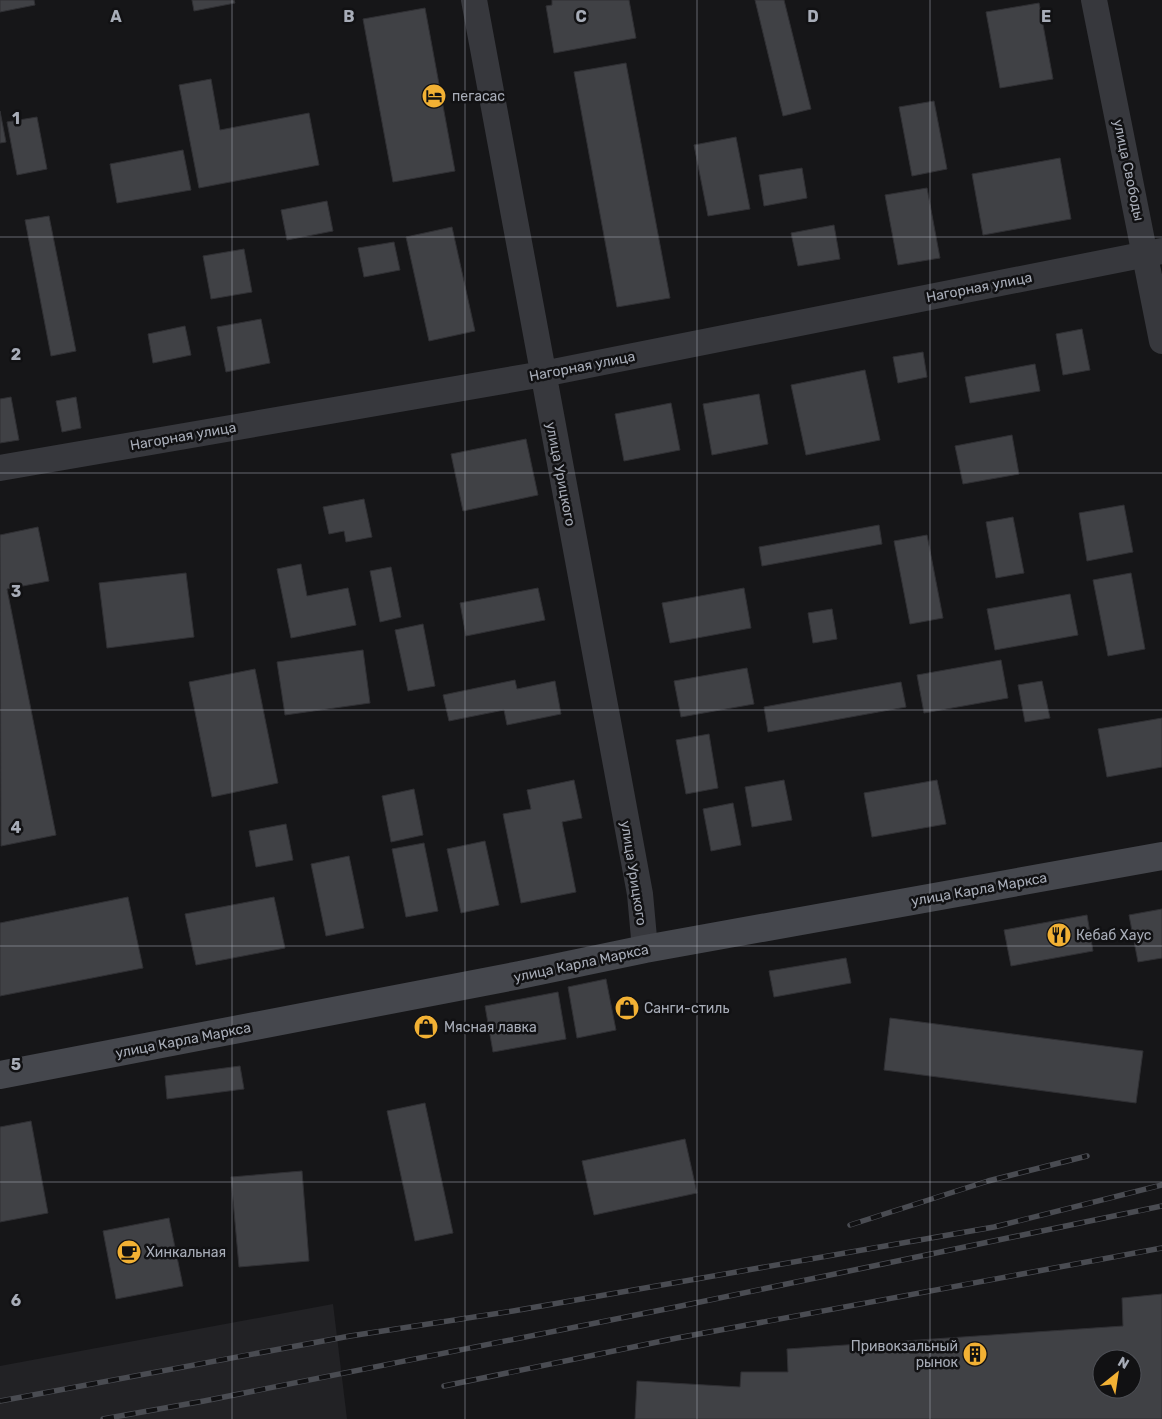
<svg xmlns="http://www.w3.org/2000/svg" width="1162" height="1419" font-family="Rubik,sans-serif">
  <rect width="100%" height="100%" fill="#161618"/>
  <path fill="#222225" d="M333 1304 347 1419H0V1366Z"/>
  <path fill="#404145" stroke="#303034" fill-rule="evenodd" d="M0 0H34L35 5 0 12Z
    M192 0H234L235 3 194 11Z
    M552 0H629L636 38 554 53 546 6 552 5Z
    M755 0H784L811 109 783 116Z
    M1039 3 1053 79 1000 88 986 12Z
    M425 8 455 171 393 182 363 19Z
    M626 63 670 298 617 307 574 72Z
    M211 79 220 130 309 113 319 165 199 188 179 85Z
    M934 101 947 169 912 176 899 107Z
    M0 111 6 142 0 143Z
    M37 117 47 169 17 175 7 122Z
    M736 137 750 209 708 216 694 145Z
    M183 150 191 190 117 203 110 164Z
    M1060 158 1071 219 983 235 972 174Z
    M802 168 807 198 764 206 759 175Z
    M927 188 940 258 898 265 885 195Z
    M327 201 333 231 287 240 281 210Z
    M49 216 76 351 51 356 25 220Z
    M834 225 840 259 798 266 791 233Z
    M452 227 475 331 429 341 406 237Z
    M394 242 400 270 364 277 358 248Z
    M244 249 252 292 211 299 203 256Z
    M261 319 270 363 226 372 217 327Z
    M185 326 191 355 153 363 148 334Z
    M1082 329 1090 370 1063 375 1056 334Z
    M923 352 927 377 898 383 893 357Z
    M1035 364 1040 391 970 403 965 377Z
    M865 370 880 440 806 455 791 385Z
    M759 394 768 444 712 455 703 404Z
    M11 397 19 440 0 443V399Z
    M76 397 81 428 62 432 56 401Z
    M671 403 680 450 624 461 615 414Z
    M1012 435 1019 474 963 484 955 446Z
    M526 439 538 495 463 511 451 454Z
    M364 499 372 537 346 542 344 531 329 534 323 507Z
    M1124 505 1133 552 1087 561 1079 513Z
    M1013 517 1024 573 996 578 986 522Z
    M879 525 882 544 762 566 759 547Z
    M38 527 49 581 7 589 56 835 1 846 0 535Z
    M927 535 943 618 910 624 894 541Z
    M301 564 307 596 348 588 356 625 291 638 277 569Z
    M391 567 401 617 380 622 370 571Z
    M186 573 194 637 107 648 99 583Z
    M1131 573 1145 649 1108 656 1093 580Z
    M538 588 545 620 466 636 460 603Z
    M744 588 751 628 670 643 662 603Z
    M1070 594 1078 635 995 650 987 609Z
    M832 609 837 639 813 643 808 613Z
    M423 624 435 686 408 691 395 630Z
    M363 650 370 703 285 715 277 662Z
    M1001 660 1008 698 924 713 917 675Z
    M747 668 754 704 681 717 674 681Z
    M255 669 278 783 212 797 189 682Z
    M515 680 517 689 555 681 561 714 507 725 504 710 449 721 443 695Z
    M1042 681 1050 718 1025 722 1018 685Z
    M901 682 906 707 768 732 764 707Z
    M1162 718V767L1107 777 1098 729Z
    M709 734 718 788 686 794 676 740Z
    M574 780 582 818 562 822 576 892 521 903 503 814 531 809 527 790Z
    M784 780 792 820 752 827 745 787Z
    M937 780 946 824 872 837 864 793Z
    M414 789 423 835 391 842 382 796Z
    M733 803 741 845 711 851 703 809Z
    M286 824 293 860 256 867 249 831Z
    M485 841 499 905 461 913 447 849Z
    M424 843 438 911 406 917 392 849Z
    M349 856 364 928 326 936 311 864Z
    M128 897 143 968 0 996V923Z
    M274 897 285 948 196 965 185 914Z
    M1162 909V958L1138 962 1129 915Z
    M1087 915 1093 951 1011 966 1004 930Z
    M846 958 851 983 774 997 769 971Z
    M606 979 616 1030 577 1038 568 987Z
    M558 992 566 1039 493 1052 485 1006Z
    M890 1018 1143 1051 1136 1103 884 1070Z
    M240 1066 244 1089 167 1099 165 1076Z
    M425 1103 453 1233 415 1241 387 1111Z
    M31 1121 48 1213 0 1222V1127Z
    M685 1139 697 1193 594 1215 582 1161Z
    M302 1171 309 1261 239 1267 231 1177Z
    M169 1218 183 1286 116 1299 103 1231Z
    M1162 1294V1419H635L637 1381 740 1387 741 1372H788L787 1349 1123 1326 1122 1298ZM1102 1359H1132V1389H1102Z"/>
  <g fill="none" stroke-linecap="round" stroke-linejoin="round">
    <path stroke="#37383d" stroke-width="26" d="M474 0 640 894 645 949
      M1094 0 1162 341
      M0 468 543 374 1162 251"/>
    <path stroke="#45474d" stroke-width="28" d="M0 1075 520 975 645 949 1162 856"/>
    <defs>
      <path id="rail" d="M850 1225 988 1181 1087 1156
        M444 1386 677 1338 1162 1248
        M0 1401 350 1336 513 1311 994 1227 1162 1185
        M103 1419 204 1401 676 1307 1162 1206"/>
    </defs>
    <use href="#rail" stroke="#4a4c52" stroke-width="5.5"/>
    <use href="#rail" stroke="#111113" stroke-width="4" stroke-dasharray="11" stroke-linecap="butt"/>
  </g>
  <path fill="none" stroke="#a8adb8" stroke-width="1" stroke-opacity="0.55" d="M232 0V1419M465 0V1419M697 0V1419M930 0V1419M0 237H1162M0 473H1162M0 710H1162M0 946H1162M0 1182H1162"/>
  <defs>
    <symbol id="hotel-disc" viewBox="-11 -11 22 22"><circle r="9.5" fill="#f2b134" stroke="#111113"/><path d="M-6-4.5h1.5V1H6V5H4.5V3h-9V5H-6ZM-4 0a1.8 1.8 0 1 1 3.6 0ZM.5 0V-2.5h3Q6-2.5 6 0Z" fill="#111"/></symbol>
    <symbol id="restaurant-disc" viewBox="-11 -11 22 22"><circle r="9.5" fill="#f2b134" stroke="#111113"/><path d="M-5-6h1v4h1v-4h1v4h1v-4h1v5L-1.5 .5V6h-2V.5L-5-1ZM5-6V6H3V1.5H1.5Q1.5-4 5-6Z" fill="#111"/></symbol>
    <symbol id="shop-disc" viewBox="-11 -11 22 22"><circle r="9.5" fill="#f2b134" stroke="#111113"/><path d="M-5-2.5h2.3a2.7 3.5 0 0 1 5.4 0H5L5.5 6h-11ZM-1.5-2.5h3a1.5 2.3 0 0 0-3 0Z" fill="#111"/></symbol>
    <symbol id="cafe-disc" viewBox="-11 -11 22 22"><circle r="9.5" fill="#f2b134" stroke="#111113"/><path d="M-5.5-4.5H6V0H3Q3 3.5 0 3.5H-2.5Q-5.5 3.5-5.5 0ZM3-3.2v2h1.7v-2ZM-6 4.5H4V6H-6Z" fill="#111"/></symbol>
    <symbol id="building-disc" viewBox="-11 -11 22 22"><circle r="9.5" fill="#f2b134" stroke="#111113"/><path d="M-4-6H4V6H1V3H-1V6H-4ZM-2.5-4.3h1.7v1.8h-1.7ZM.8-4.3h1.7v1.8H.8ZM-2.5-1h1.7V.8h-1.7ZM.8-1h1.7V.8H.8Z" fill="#111"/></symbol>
  </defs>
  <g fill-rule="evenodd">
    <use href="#hotel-disc" x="420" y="82" width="28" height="28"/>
    <use href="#restaurant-disc" x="1045" y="921" width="28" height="28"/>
    <use href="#shop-disc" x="613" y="994" width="28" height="28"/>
    <use href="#shop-disc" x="412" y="1013" width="28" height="28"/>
    <use href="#cafe-disc" x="115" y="1238" width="28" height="28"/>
    <use href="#building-disc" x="961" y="1340" width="28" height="28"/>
  </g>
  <g text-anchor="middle" stroke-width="5" stroke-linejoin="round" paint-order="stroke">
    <g font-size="14" fill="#a8adb8" stroke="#111113" text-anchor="start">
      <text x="452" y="101">пегасас</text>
      <text x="1076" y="940">Кебаб Хаус</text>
      <text x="644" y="1013">Санги-стиль</text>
      <text x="444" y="1032">Мясная лавка</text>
      <text x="146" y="1257">Хинкальная</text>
      <text x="958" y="1351" text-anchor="end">Привокзальный<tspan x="958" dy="16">рынок</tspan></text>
    </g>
    <g font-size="14" fill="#a8adb8" stroke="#111113">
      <text transform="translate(1129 170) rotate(78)" y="5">улица Свободы</text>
      <text transform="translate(979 287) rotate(-11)" y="5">Нагорная улица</text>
      <text transform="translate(582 366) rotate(-11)" y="5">Нагорная улица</text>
      <text transform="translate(183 436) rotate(-10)" y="5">Нагорная улица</text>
      <text transform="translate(561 474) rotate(79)" y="5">улица Урицкого</text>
      <text transform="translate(634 873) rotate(81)" y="5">улица Урицкого</text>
      <text transform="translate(979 889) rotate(-10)" y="5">улица Карла Маркса</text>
      <text transform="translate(581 963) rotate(-12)" y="5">улица Карла Маркса</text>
      <text transform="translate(183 1040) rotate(-11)" y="5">улица Карла Маркса</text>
    </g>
  </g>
  <g font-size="16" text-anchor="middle" font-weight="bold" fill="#a8adb8" stroke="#111113" stroke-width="5" stroke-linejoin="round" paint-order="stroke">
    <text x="116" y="22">A</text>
    <text x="349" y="22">B</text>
    <text x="581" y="22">C</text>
    <text x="813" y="22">D</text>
    <text x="1046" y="22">E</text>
    <text x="16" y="124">1</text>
    <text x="16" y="360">2</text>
    <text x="16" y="597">3</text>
    <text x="16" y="833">4</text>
    <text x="16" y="1070">5</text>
    <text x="16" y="1306">6</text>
  </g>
  <g transform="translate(1117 1374) rotate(30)"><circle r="24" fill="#111113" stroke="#4d4f55"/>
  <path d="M0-4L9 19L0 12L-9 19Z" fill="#f2b134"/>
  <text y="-8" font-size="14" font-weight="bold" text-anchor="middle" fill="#a8adb8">N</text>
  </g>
</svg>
